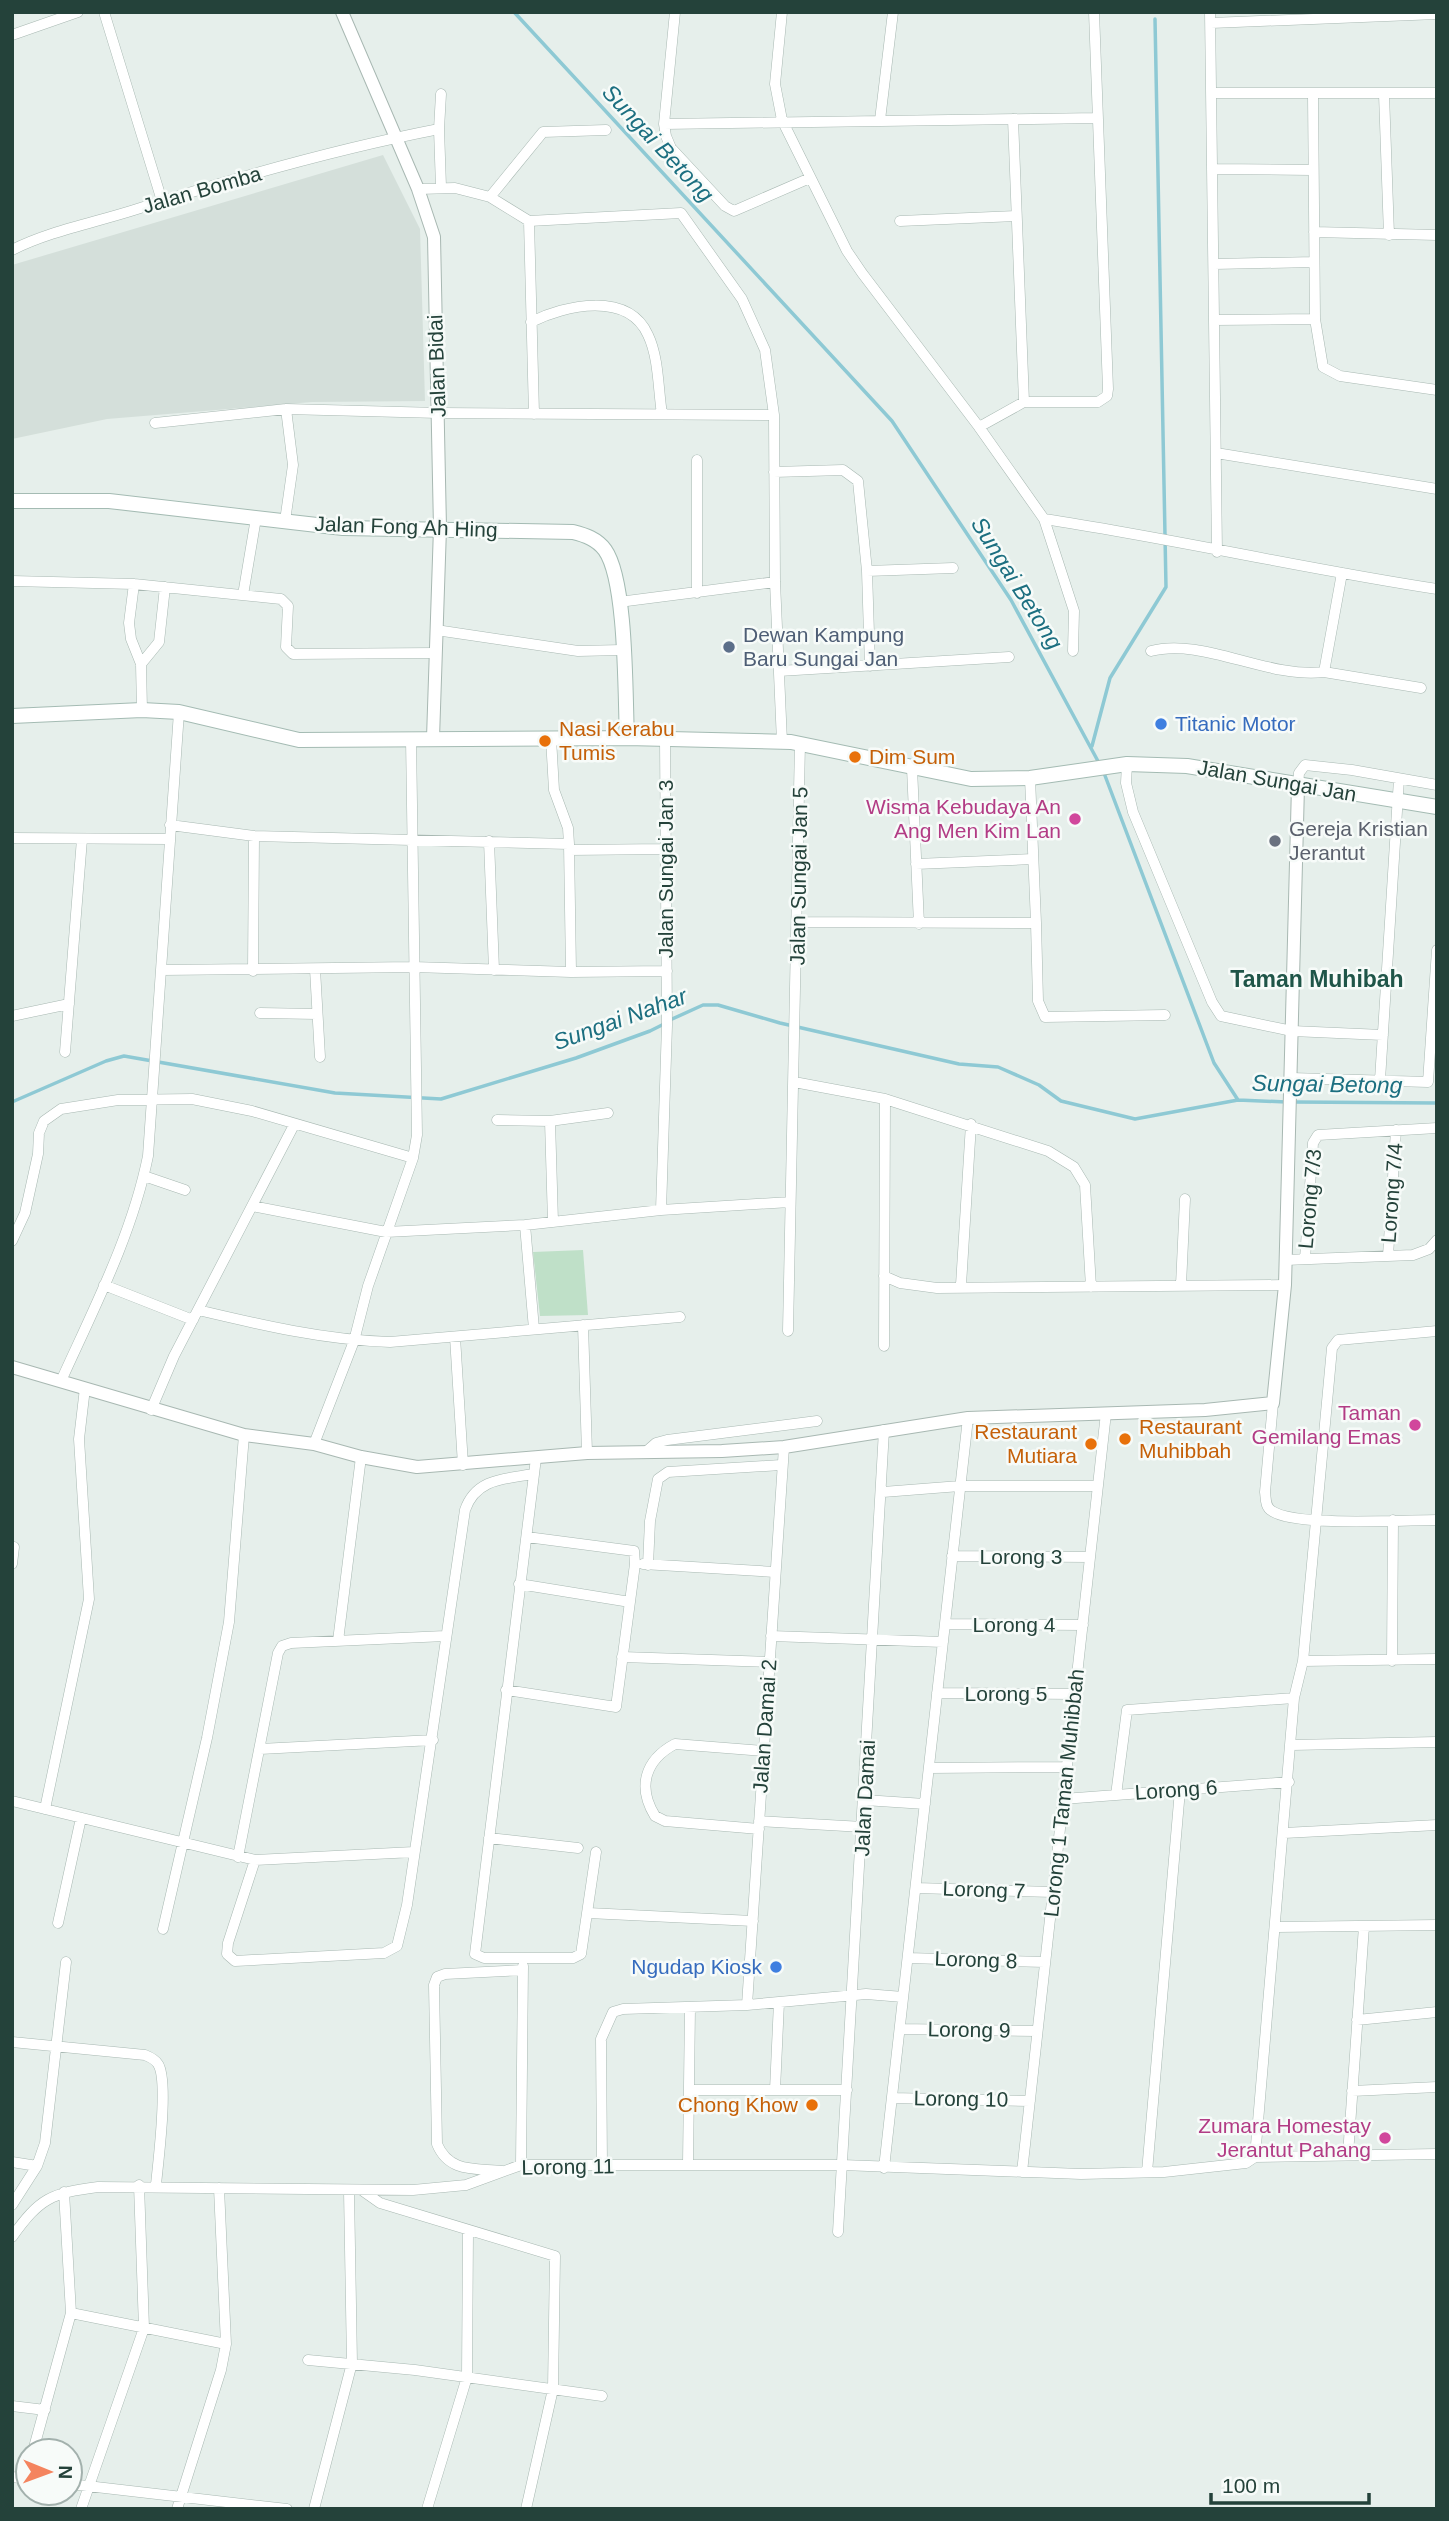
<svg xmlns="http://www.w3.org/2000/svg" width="1449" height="2521" font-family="Helvetica,sans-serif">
  <rect width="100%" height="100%" fill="#e6efeb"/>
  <path fill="#d4dfda" d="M383 155 420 229 425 401 312 402 107 419 12 439V265Z"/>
  <path fill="#bfe0c8" d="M583 1250 588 1315 540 1316 533 1252Z"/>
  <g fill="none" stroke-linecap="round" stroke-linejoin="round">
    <path stroke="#8ec9d4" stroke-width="3.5" d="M514 12 892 421 1011 600 1099 763
      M1092 746 1110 678 1166 587 1155 19
      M1104 773 1214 1063 1238 1100
      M670 1020 703 1005H718L780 1023 959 1064 998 1067 1039 1085 1061 1101 1135 1119 1238 1100 1286 1102
      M12 1102 106 1061 124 1056 335 1093 441 1099 576 1058 650 1031 664 1024
      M1293 1102 1437 1103"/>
    <defs>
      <path id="minor" d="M104 12 162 201
        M675 12 664 124 666 136 671 148 725 206 734 211 810 178
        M782 12 775 84 782 120 847 251 862 273 979 427 1044 519 1074 611 1073 651
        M1210 12 1217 552
        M1211 23 1437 14
        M12 35 78 12
        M1212 93H1437
        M1384 94 1389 235
        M1313 95 1315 319 1323 367 1340 376 1437 390
        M1013 119 1024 402
        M880 120 893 12
        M664 124 1098 118
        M439 129 441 94
        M1212 169 1312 170
        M418 189 455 188 490 197 543 132 606 130
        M490 197 529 221 681 213 742 299 765 350 774 415 775 582 782 742
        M529 221 534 414
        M900 221 1016 216
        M1314 232 1437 235
        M12 250C50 231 93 223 134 210 234 178 336 149 439 129L441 187
        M1214 264 1314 262
        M1214 320 1315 319
        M531 322C565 305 628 291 648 335 659 358 658 389 662 414
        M155 423 286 409 439 413 774 415
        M979 427 1024 402H1098L1107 396 1108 389 1094 12
        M1216 453 1437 489
        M697 460V593
        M774 472 843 470 858 481 867 571 870 666
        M1044 519C1176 539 1305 569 1437 589
        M285 521 293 465 286 409
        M867 571 953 568
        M12 581 134 584 281 599 288 606 286 647 293 654 435 653
        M134 584 129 623 131 639 141 664 142 710
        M243 595 256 518
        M619 602 775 582
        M436 630 578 651 622 650
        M1151 651C1202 637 1268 679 1324 672L1342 573
        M141 664 159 642 165 587
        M779 671 1009 657
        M1324 672 1421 688
        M551 738 554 790 568 828 569 844 571 972
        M1127 764 1126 783 1133 812 1212 1002 1221 1016 1292 1031 1383 1035
        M912 768 919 924
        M1030 778 1036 923
        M1298 786 1299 773 1305 765 1352 770 1437 785
        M170 825 254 836 569 844
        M12 838 169 839
        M489 841 494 970
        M569 850 666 849
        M916 864 1033 859
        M798 922 1036 923 1038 1001 1045 1017 1165 1015
        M315 969 320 1057
        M162 970 413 967 571 972 667 971
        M253 971 254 836
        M260 1013 317 1014
        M12 1016 69 1004
        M65 1052 82 839
        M1291 1078 1428 1082 1437 950
        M1380 1080 1399 779
        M794 1082 885 1099 1048 1151 1074 1167 1085 1185 1091 1287
        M497 1120 550 1121 553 1222
        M550 1121 608 1113
        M144 1176 185 1190
        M252 1206 386 1232 525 1225 661 1210 790 1202
        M661 1210 667 1025 665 739
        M525 1225 534 1329
        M12 1241 25 1213 38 1154 39 1133 44 1121 61 1109 118 1100 192 1099 252 1111 413 1158
        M1388 1256 1396 1130
        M1305 1259 1313 1143 1318 1135 1437 1128
        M1285 1260 1413 1255 1429 1249 1437 1240
        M884 1276 900 1283 937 1288 1285 1285
        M104 1285 193 1320
        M961 1285 971 1124
        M1181 1285 1185 1199
        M198 1310C261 1325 325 1340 390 1342L680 1317
        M583 1325 587 1453
        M788 1331 800 743
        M455 1337 463 1465
        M884 1346 885 1099
        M61 1381C94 1308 132 1235 148 1156L179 712
        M1273 1403 1265 1492C1266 1499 1265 1507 1272 1511 1296 1527 1404 1520 1437 1520
        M151 1410 174 1356 294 1125
        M314 1444 354 1341 368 1286 413 1158 417 1135 411 739
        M648 1450 656 1443 667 1440 817 1421
        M536 1458 475 1954 484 1958H573L581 1954 596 1852
        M883 1492 960 1486H1098
        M952 1556 1090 1557
        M12 1564 14 1547
        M643 1564 775 1572
        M648 1565 650 1521 658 1479 668 1472 781 1465
        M519 1584 630 1602
        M945 1624 1083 1625
        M771 1636 943 1642
        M338 1641 361 1457
        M622 1657 769 1662
        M1303 1661 1437 1659
        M1392 1661 1393 1520
        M506 1690 616 1707 635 1564 634 1551 527 1537
        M937 1693 1075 1694
        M1292 1745 1437 1742
        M260 1749 433 1740
        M929 1768 1067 1767
        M1116 1795 1127 1710 1294 1698
        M1063 1799 1289 1782
        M864 1800 925 1804
        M12 1801 255 1860 414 1852
        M45 1809 89 1599 79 1439 85 1388
        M759 1821 863 1827
        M759 1829 665 1821 655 1816C637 1787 645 1760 675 1744L764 1751
        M1284 1833 1437 1825
        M489 1838 578 1848
        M238 1857 278 1653 282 1646 291 1643 445 1636
        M255 1860 228 1943 227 1954 235 1961 384 1953 397 1946 407 1905 465 1510C476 1478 505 1479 534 1474
        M916 1888 1053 1892
        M588 1913 753 1921
        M58 1923 81 1818
        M1277 1927 1437 1925
        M163 1929 207 1738 229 1622 244 1435
        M908 1958 1045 1962
        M747 2005 784 1447
        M1357 2020 1437 2012
        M900 2029 1037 2031
        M12 2042 145 2055C150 2057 155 2059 158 2064 169 2081 158 2162 156 2185
        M689 2090H847
        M775 2090 779 2002
        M1352 2091 1437 2087
        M892 2098 1030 2101
        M1348 2155 1364 1926
        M1255 2157 1437 2154
        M12 2162 37 2166
        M688 2164 690 2007
        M521 2165 523 1966
        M602 2166 601 2039 613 2012 623 2009 747 2005 866 1994 903 1997
        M884 2168 968 1418
        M502 2171C475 2168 449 2173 437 2144L434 1985 437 1977 445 1974 523 1970
        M1022 2172 1106 1413
        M1147 2172 1180 1790
        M363 2191 380 2203 555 2256 553 2389 526 2509
        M12 2205 37 2166 45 2143 66 1962
        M838 2232 884 1430
        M12 2237C40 2198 51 2193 98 2187L413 2190 466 2185 521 2165H842L1081 2174 1164 2172 1246 2163 1255 2157 1294 1698 1303 1661 1332 1348 1338 1340 1437 1331
        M71 2313 226 2344
        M308 2360 415 2370 602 2396
        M12 2406 45 2410
        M33 2451 71 2313 64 2192
        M12 2477 28 2479
        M70 2484 287 2509
        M81 2509 144 2328 139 2185
        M177 2509 221 2370 226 2344 219 2188
        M314 2509 352 2363 349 2191
        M427 2509 467 2377 468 2232"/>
      <path id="tertiary" d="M342 12 418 189 434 237 440 528 433 738
        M12 1367 244 1435 314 1444 361 1457 417 1467 587 1453 722 1451 784 1447 968 1418 1205 1410 1273 1403 1285 1285 1298 786"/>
      <path id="secondary" d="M12 501H109L343 528 573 532C585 535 597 539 605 550 627 581 625 697 627 738
        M12 716 142 710 179 712 299 740 627 738 791 742 971 779 1030 778 1127 764 1187 766 1437 807"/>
    </defs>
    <use href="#minor" stroke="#a8b8b2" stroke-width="11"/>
    <use href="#tertiary" stroke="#a8b8b2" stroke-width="14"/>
    <use href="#secondary" stroke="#a4bbb3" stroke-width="16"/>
    <use href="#minor" stroke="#fff" stroke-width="10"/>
    <use href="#tertiary" stroke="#fff" stroke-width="12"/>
    <use href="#secondary" stroke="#fff" stroke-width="14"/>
  </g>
  <circle fill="#5c6f8a" stroke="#f7fbf9" stroke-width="2.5" cx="729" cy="647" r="7"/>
  <g fill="#3f7fe0" stroke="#f7fbf9" stroke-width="2.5">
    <circle cx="1161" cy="724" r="7"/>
    <circle cx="776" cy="1967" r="7"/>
  </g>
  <g fill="#e8710a" stroke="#f7fbf9" stroke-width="2.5">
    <circle cx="545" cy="741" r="7"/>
    <circle cx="855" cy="757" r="7"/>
    <circle cx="1125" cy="1439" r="7"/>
    <circle cx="1091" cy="1444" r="7"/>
    <circle cx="812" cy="2105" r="7"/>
  </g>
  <g fill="#d1479c" stroke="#f7fbf9" stroke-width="2.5">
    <circle cx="1075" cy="819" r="7"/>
    <circle cx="1415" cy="1425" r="7"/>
    <circle cx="1385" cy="2138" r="7"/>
  </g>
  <circle fill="#6b7280" stroke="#f7fbf9" stroke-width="2.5" cx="1275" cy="841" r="7"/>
  <g text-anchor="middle" stroke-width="5" stroke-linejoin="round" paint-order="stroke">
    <g font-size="21" fill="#24423a" stroke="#f7fbf9">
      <text transform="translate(202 190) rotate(-16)" y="7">Jalan Bomba</text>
      <text transform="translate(437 366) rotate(-92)" y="7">Jalan Bidai</text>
      <text transform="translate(406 527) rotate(2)" y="7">Jalan Fong Ah Hing</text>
      <text transform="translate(1277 781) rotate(10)" y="7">Jalan Sungai Jan</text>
      <text transform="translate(666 869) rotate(-90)" y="7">Jalan Sungai Jan 3</text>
      <text transform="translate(799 876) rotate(-89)" y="7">Jalan Sungai Jan 5</text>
      <text transform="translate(1392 1193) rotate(-86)" y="7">Lorong 7/4</text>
      <text transform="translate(1310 1199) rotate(-85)" y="7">Lorong 7/3</text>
      <text x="1021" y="1564">Lorong 3</text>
      <text x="1014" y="1632">Lorong 4</text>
      <text x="1006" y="1701">Lorong 5</text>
      <text transform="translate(765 1726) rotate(-86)" y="7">Jalan Damai 2</text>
      <text transform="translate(1176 1790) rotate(-4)" y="7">Lorong 6</text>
      <text transform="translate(1064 1793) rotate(-84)" y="7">Lorong 1 Taman Muhibbah</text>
      <text transform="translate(865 1798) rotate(-87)" y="7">Jalan Damai</text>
      <text transform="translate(984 1890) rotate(2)" y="7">Lorong 7</text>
      <text transform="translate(976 1960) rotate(2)" y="7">Lorong 8</text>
      <text transform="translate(969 2030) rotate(1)" y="7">Lorong 9</text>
      <text transform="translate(961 2099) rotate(1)" y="7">Lorong 10</text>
      <text transform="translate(568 2167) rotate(-1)" y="7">Lorong 11</text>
    </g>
    <g font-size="21" fill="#4e5e75" stroke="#f7fbf9" text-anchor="start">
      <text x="743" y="642">Dewan Kampung<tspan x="743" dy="24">Baru Sungai Jan</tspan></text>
    </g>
    <g font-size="21" fill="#366cbe" stroke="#f7fbf9" text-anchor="start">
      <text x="1175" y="731">Titanic Motor</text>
      <text x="762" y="1974" text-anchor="end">Ngudap Kiosk</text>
    </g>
    <g font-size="21" fill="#c56008" stroke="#f7fbf9" text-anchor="start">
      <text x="559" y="736">Nasi Kerabu<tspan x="559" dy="24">Tumis</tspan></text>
      <text x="869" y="764">Dim Sum</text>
      <text x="1139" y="1434">Restaurant<tspan x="1139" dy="24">Muhibbah</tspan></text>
      <text x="1077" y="1439" text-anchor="end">Restaurant<tspan x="1077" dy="24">Mutiara</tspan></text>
      <text x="798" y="2112" text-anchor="end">Chong Khow</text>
    </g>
    <g font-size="21" fill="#b23c85" stroke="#f7fbf9" text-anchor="end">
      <text x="1061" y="814">Wisma Kebudaya An<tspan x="1061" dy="24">Ang Men Kim Lan</tspan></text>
      <text x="1401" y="1420">Taman<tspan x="1401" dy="24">Gemilang Emas</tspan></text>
      <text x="1371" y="2133">Zumara Homestay<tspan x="1371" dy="24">Jerantut Pahang</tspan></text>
    </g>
    <g font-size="21" fill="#5b616d" stroke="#f7fbf9" text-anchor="start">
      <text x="1289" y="836">Gereja Kristian<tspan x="1289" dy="24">Jerantut</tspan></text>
    </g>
    <g font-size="23" font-style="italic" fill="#1c6f80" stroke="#f7fbf9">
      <text transform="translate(658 143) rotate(47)" y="8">Sungai Betong</text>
      <text transform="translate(1017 583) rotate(58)" y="8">Sungai Betong</text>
      <text transform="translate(620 1019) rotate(-20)" y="8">Sungai Nahar</text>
      <text transform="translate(1327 1084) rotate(1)" y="8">Sungai Betong</text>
    </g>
    <g font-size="23" font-weight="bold" fill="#1f5548" stroke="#f7fbf9">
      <text x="1317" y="987">Taman Muhibah</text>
    </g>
  </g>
  <rect width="1449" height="2521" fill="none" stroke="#24423a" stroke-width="28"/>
  <g transform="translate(49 2472) rotate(91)"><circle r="33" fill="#f7fbf9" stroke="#a3b1ad" stroke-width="2"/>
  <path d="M0-5L12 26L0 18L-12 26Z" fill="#f4845f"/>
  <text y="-10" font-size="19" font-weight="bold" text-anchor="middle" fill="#24423a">N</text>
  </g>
  <path d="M1211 2493v10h158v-10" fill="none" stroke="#24423a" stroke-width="3.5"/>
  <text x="1222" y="2493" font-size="21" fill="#24423a" stroke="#f7fbf9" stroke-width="5" paint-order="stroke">100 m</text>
</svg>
